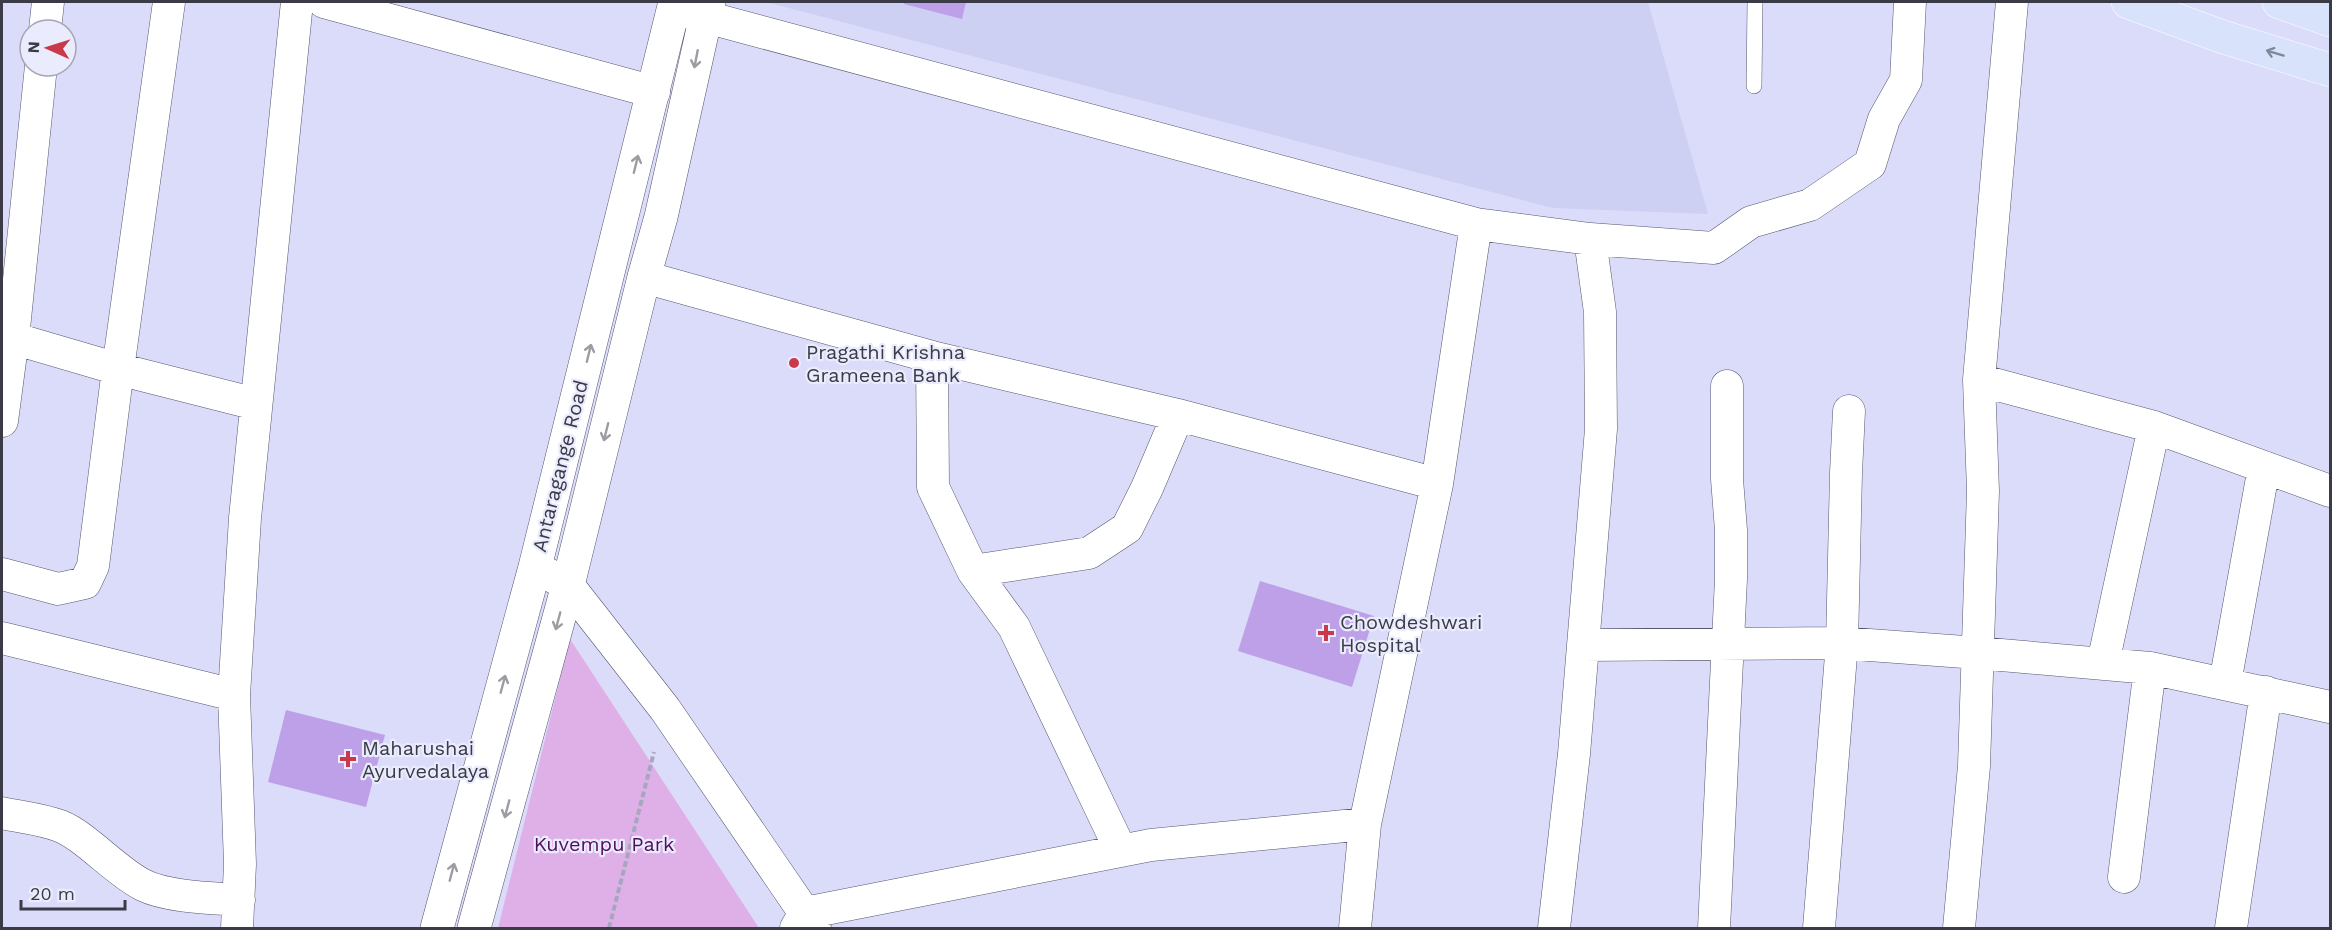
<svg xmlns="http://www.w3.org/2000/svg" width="2332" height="930" font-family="'Work Sans',sans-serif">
  <rect width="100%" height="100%" fill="#dbdcfa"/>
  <path fill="#cdcff3" d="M766 2H1648L1708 214 1553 208Z"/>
  <path fill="#dfb0e7" d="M570 639 759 928H498Z"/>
  <path fill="#bda0e7" d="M904 2H966L962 19 904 4Z
    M1260 581 1374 616 1352 687 1238 651Z
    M286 710 385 735 366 807 268 782Z"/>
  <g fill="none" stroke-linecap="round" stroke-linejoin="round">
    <defs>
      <path id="service" d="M1754 86 1755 2"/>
      <path id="minor" d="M324 2 654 92
        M680 10 1476 224 1590 239 1714 248 1751 222 1810 205 1870 164 1884 119 1906 80 1910 2
        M45 30 48 2
        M644 277 932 357 1178 415 1437 484
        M2 335 118 369 256 404
        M932 357 933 487 973 571 1014 627 1121 851
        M1979 380 2154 427 2330 491
        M2 421 13 338 41 66
        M535 567 568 585 665 709 815 928
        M973 571 1089 553 1127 528 1147 488 1178 415
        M2 574 58 589 85 583 93 566 118 369 169 2
        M2 638 234 695
        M1583 645 1842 643 1978 653 2150 668 2330 707
        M2103 663 2154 427
        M2225 683 2264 467
        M2 813C20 817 42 819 60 826 87 837 114 870 143 885 167 897 212 898 239 900
        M2124 877 2150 668
        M237 928 240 864 234 695 245 518 297 2
        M796 928 805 913 1151 845 1365 824
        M1355 928 1365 824 1437 484 1476 224
        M1554 928 1574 754 1601 429 1600 312 1590 239
        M1714 928 1731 579V530L1727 479V386
        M1819 928 1842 643 1846 473 1849 411
        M1959 928 1974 766 1983 491 1979 380 2012 2
        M2231 928 2266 692"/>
      <path id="tertiary" d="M437 928 535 567 675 2
        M474 928 568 585 644 277 661 217 709 2"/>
      <path id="primary" d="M2128 2 2223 37 2330 70
        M2279 2 2330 20"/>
    </defs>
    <use href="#service" stroke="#56566f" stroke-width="16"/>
    <use href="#minor" stroke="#56566f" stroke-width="33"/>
    <use href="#tertiary" stroke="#56566f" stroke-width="34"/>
    <use href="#primary" stroke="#fff" stroke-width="34"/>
    <path stroke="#a6a7bf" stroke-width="4" stroke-dasharray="6 3" stroke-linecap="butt" d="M609 928 654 752"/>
    <use href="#service" stroke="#fff" stroke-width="15"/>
    <use href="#minor" stroke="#fff" stroke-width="32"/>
    <use href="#tertiary" stroke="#fff" stroke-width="33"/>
    <use href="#primary" stroke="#d8e3fb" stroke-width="33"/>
  </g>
  <defs><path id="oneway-shaft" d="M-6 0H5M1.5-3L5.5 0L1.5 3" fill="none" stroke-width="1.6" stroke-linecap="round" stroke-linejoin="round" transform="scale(1.5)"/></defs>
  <use stroke="#818798" href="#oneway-shaft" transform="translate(2275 53) rotate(-163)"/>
  <g stroke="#9c9da3">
    <use href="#oneway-shaft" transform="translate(696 59) rotate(101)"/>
    <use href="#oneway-shaft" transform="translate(636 164) rotate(-76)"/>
    <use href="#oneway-shaft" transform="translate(589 353) rotate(-76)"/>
    <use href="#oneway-shaft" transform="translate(606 432) rotate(104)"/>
    <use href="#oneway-shaft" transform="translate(558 621) rotate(105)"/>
    <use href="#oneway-shaft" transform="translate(503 684) rotate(-75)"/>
    <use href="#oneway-shaft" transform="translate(507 809) rotate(105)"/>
    <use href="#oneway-shaft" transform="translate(452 872) rotate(-75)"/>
  </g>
  <g fill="#c9394a" stroke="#eaebfd" stroke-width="2">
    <circle cx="794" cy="363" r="6"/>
    <path d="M1323 624h6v6h6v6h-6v6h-6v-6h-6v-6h6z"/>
    <path d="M345 750h6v6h6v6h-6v6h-6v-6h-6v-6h6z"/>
  </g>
  <g text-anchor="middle" stroke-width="4.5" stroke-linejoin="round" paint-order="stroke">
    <g font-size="20" fill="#3a3b47" stroke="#eaebfd" text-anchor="start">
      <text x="806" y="359">Pragathi Krishna<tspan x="806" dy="23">Grameena Bank</tspan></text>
      <text x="1340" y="629">Chowdeshwari<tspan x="1340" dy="23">Hospital</tspan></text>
      <text x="362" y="755">Maharushai<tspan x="362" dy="23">Ayurvedalaya</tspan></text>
    </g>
    <g font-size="20" fill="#3a3b47" stroke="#eaebfd">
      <text transform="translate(560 466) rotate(-76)" y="7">Antaragange Road</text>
    </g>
    <g font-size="20" fill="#510f5b" stroke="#eaebfd">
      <text x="604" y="851">Kuvempu Park</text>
    </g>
  </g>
  <rect width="2332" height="930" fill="none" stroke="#3a3b47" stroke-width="6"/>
  <g transform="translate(48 48) rotate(273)"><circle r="28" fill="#eaebfd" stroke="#a4a5b4" stroke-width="1.5"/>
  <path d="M0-4.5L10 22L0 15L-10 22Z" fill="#c9394a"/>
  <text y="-9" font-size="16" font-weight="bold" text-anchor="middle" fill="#3a3b47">N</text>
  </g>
  <path d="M21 900v9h104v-9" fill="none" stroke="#3a3b47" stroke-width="3"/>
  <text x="30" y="900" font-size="18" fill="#3a3b47" stroke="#eaebfd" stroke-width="4.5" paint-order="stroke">20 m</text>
</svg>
